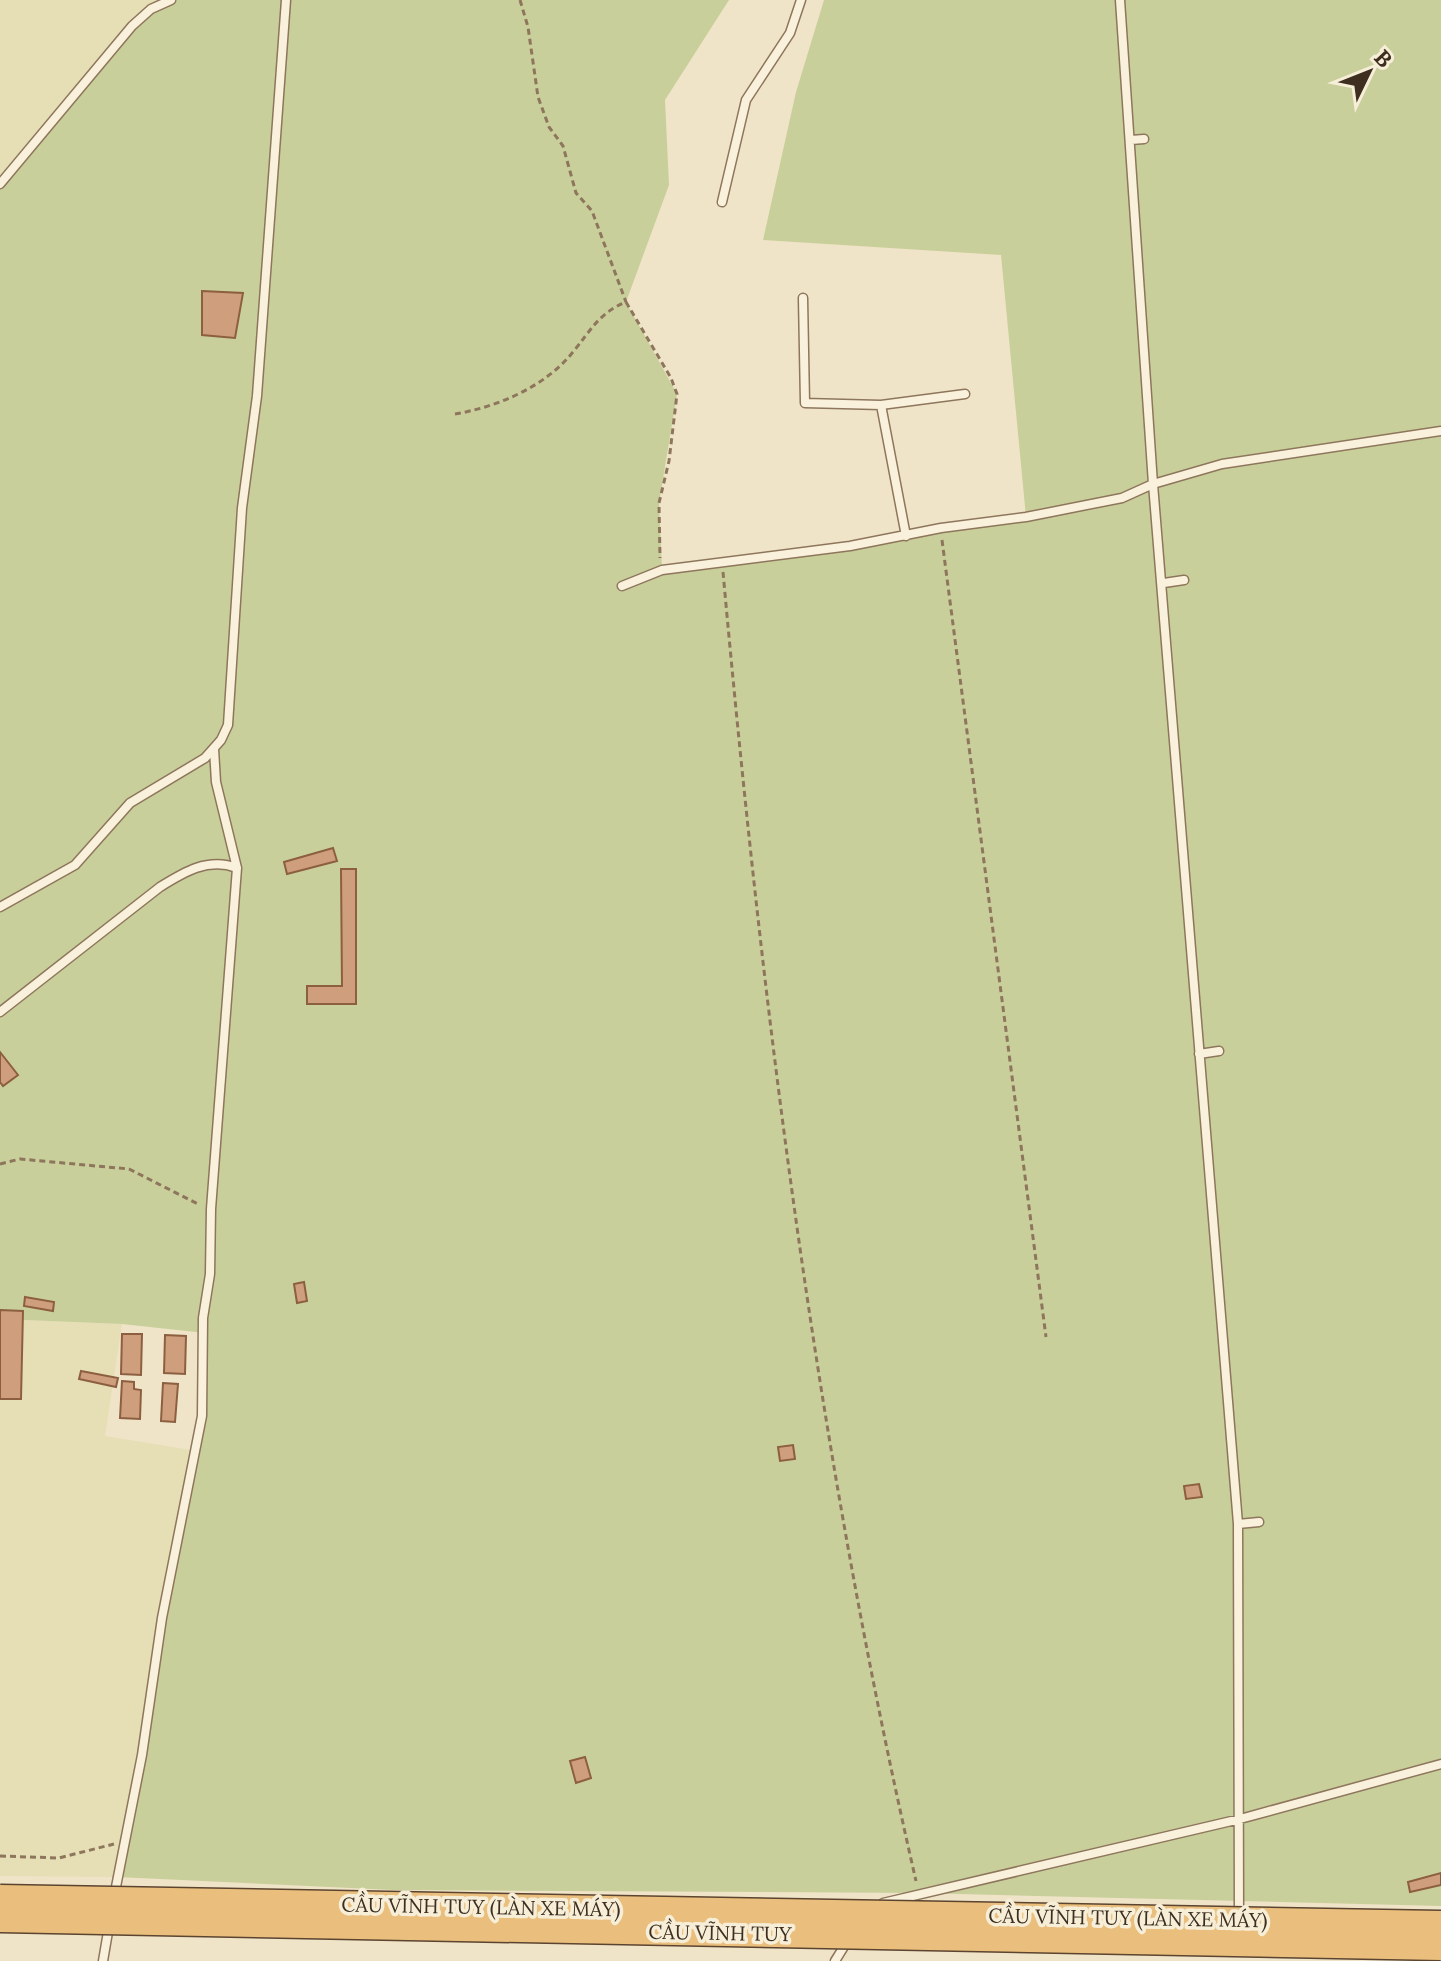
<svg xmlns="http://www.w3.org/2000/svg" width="1441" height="1961" font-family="Lora,serif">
  <rect width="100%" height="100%" fill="#f0e4c8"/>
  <path fill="#e6deb5" d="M0 0H171L0 180Z
    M0 1319 122 1324 105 1436 197 1451 117 1877 0 1876Z"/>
  <path fill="#c9cf9b" d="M171 0H729L665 100 669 185 626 302 677 394 659 503 662 569 1026 517 1001 255 763 240 796 92 824 0H1441V1906L919 1893 393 1890 117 1877 202 1416 205 1333 122 1324 0 1319V184L132 27Z"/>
  <path fill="#cf9f7d" stroke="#8d5f41" stroke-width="2" d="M202 291 243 293 235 338 202 335Z
    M333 848 337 861 287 874 284 862Z
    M341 869H356V1004H307V986H342Z
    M0 1052 18 1075 3 1086 0 1082Z
    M304 1282 307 1301 297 1303 294 1284Z
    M25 1297 54 1302 53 1311 24 1306Z
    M0 1310 23 1311 21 1399H0Z
    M122 1334H142L141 1375 121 1374Z
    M165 1335 186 1336 185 1374 164 1373Z
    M81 1371 118 1378 116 1387 79 1379Z
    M122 1381 134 1382V1389L141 1390 140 1419 120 1418Z
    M163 1383 178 1384 175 1422 161 1421Z
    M793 1445 795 1459 780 1461 778 1447Z
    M1199 1484 1202 1497 1186 1499 1184 1486Z
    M585 1757 591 1778 576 1783 570 1761Z
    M1441 1873V1885L1410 1892 1408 1882Z"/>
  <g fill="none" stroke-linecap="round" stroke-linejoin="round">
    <defs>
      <path id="service" d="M1120 0 1153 484 1238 1524 1239 1917
        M1131 140 1144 139
        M0 184 132 26 151 9 171 0
        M722 202 746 100 790 33 801 0
        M803 298 805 403 881 405 965 394
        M881 405 906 536
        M1164 583 1184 580
        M622 586 662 570 850 546 941 528 1026 517 1122 498 1153 484 1222 464 1441 431
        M0 907 75 865 130 803 205 758 221 740 228 725 242 508 257 396 286 0
        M0 1012 160 887C184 872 208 857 237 868
        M1199 1054 1219 1051
        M1238 1524 1259 1522
        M114 1897 142 1755 162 1618 202 1416 203 1318 210 1274 211 1209 237 868 216 782 214 749
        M883 1903 1240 1819 1441 1764
        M103 1961 109 1926
        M835 1961 848 1940"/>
    </defs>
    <use href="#service" stroke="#8d765c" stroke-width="11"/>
    <path stroke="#8d765c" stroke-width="3" stroke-dasharray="6 4" stroke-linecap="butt" d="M520 0 528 27 538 97 549 127 563 146 576 193 592 211 626 302
      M455 414C497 407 545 387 573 352 591 330 599 313 626 302L671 378 677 394 669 461 659 503 660 558
      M942 540 1046 1337
      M723 572C763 1011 817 1451 916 1881
      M0 1164 20 1159 129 1169 198 1204
      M0 1856 59 1858 114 1844"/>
    <use href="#service" stroke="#faf1dc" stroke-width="8"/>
    <defs>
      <path id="trunk-bridge" d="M0 1898 1441 1924
        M0 1919 1441 1947"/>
    </defs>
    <use href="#trunk-bridge" stroke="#5b4430" stroke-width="29" stroke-linecap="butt"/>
    <use href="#trunk-bridge" stroke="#eabe7c" stroke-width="26"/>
  </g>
  <g text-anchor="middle" stroke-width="7" stroke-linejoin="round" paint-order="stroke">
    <g font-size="20" fill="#3d2e20" stroke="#f7eed8">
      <text transform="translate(481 1907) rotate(1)" y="7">CẦU VĨNH TUY (LÀN XE MÁY)</text>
      <text transform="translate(1128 1918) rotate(1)" y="7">CẦU VĨNH TUY (LÀN XE MÁY)</text>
      <text transform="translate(720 1933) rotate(1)" y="7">CẦU VĨNH TUY</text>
    </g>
  </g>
  <g transform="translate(1369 72) rotate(47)" stroke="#f7eed8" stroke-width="6" paint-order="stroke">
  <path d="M0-6L14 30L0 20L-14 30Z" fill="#3d2e20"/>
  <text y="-12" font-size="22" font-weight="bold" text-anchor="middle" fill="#3d2e20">B</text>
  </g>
</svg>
